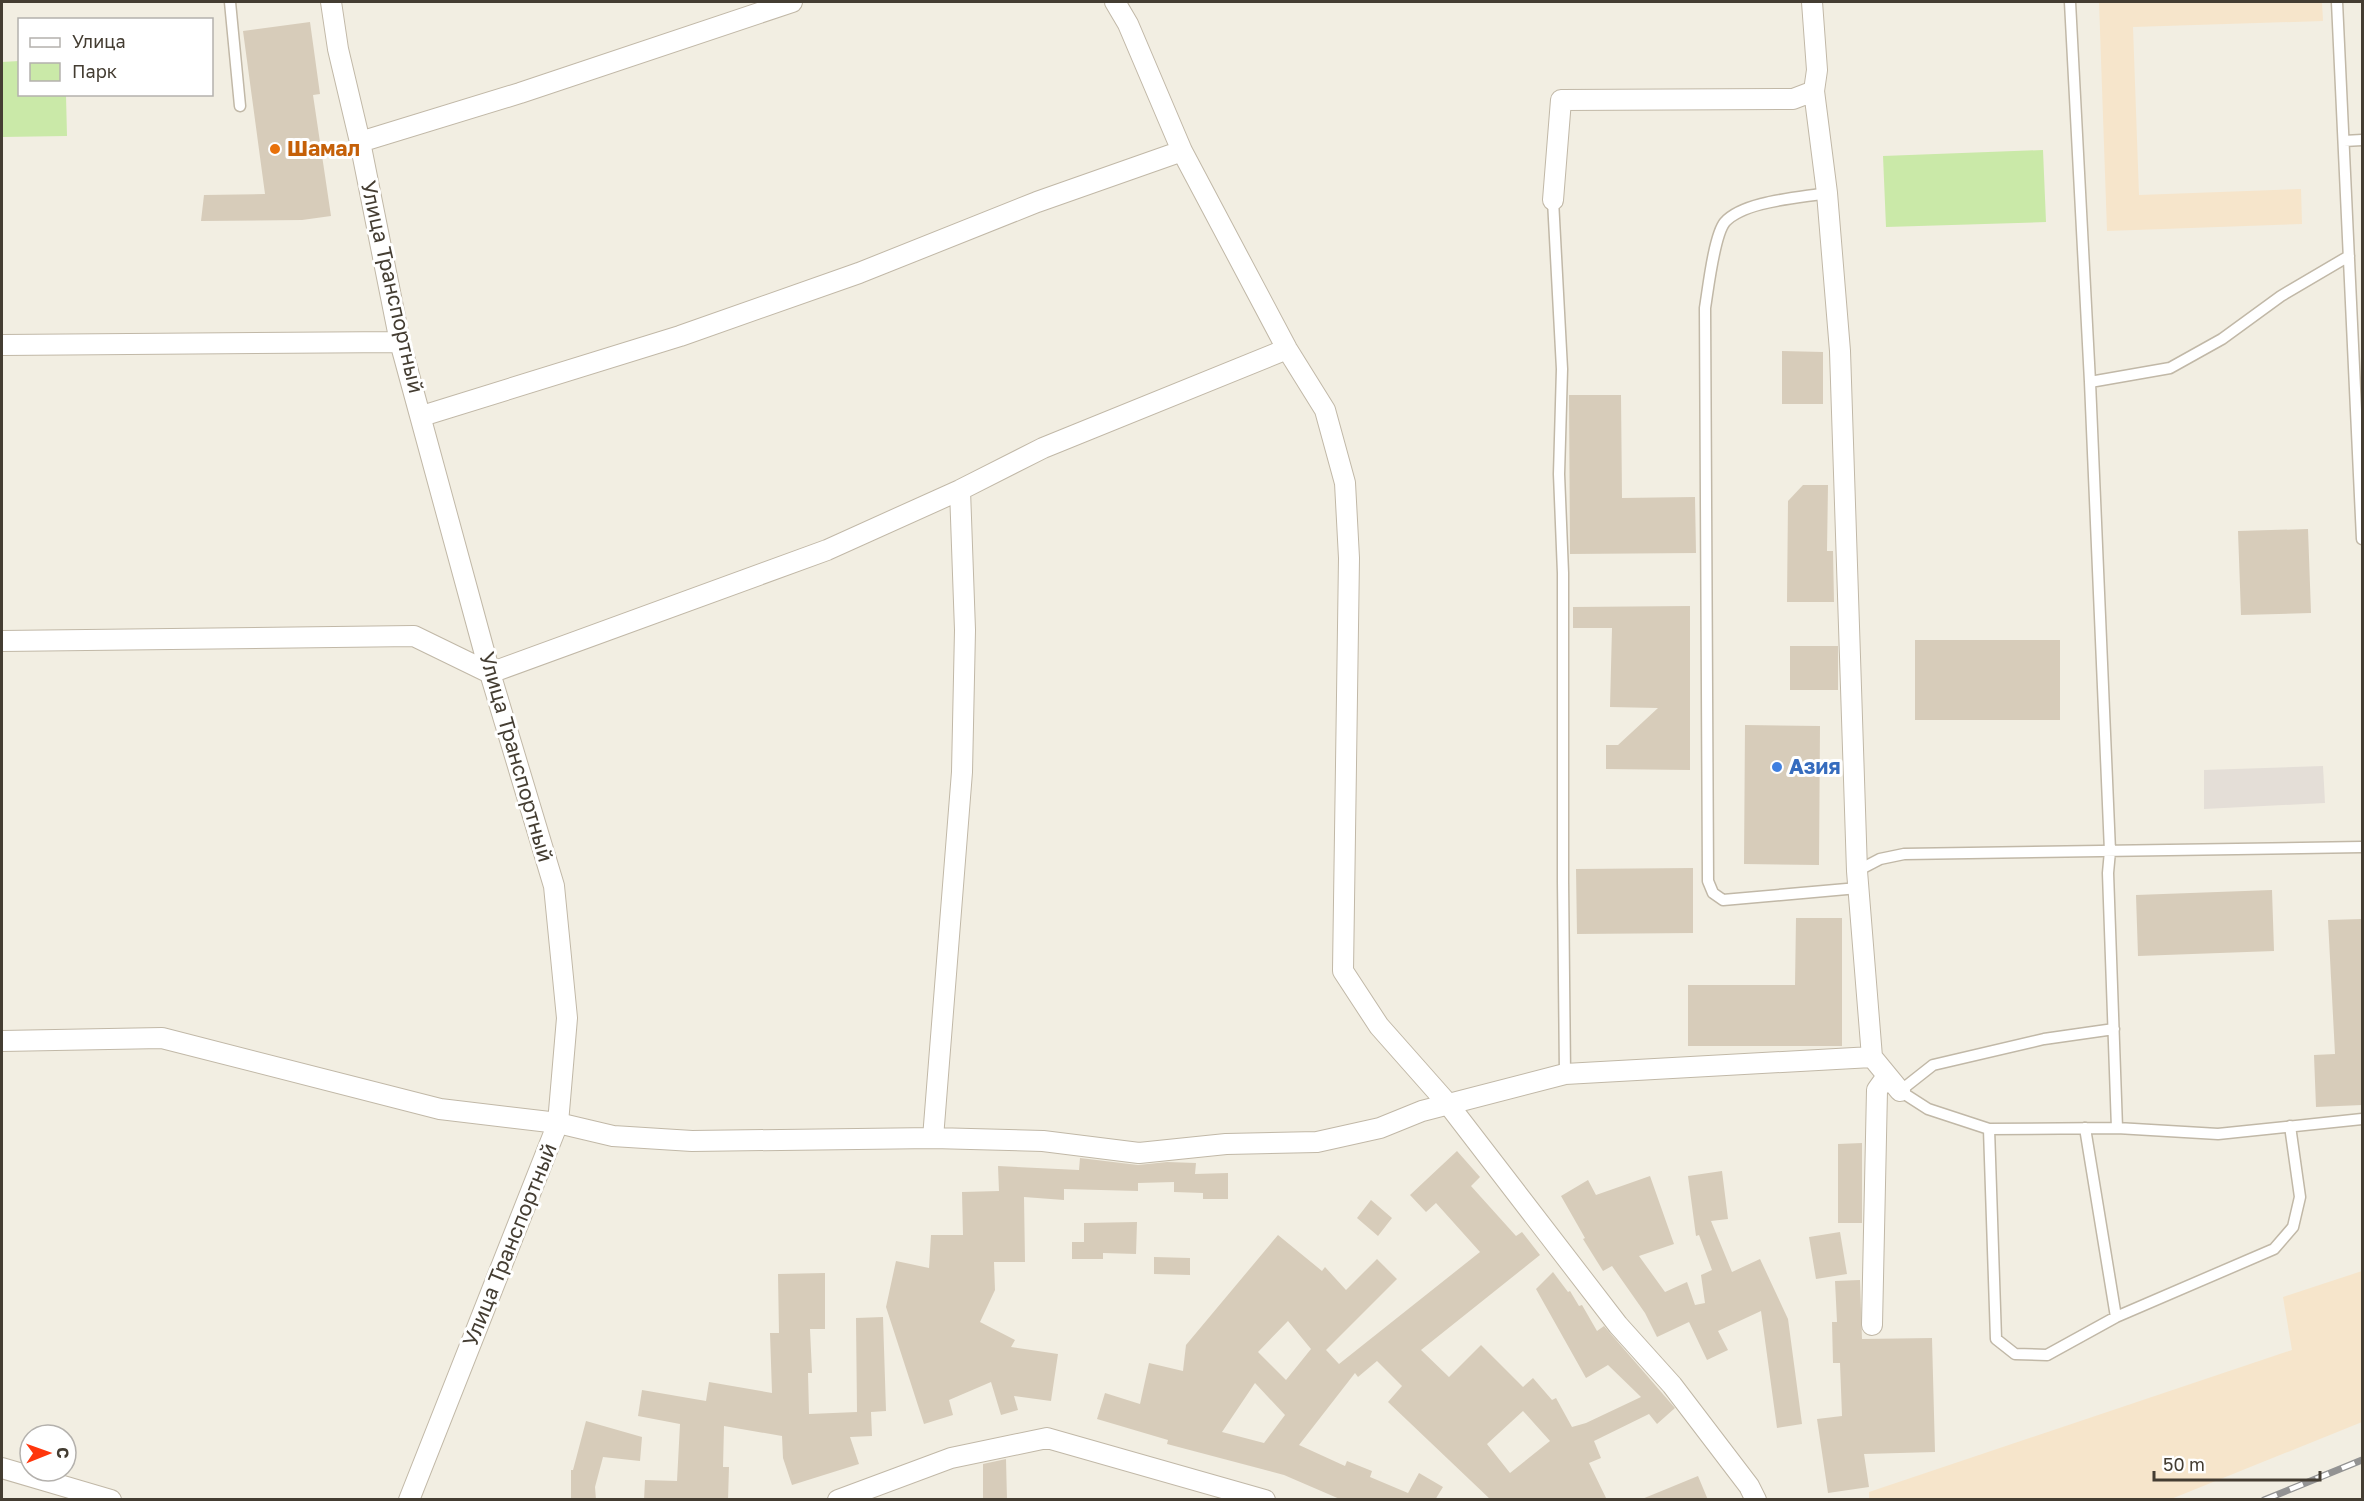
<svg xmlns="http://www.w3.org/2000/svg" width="2364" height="1501" font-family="'Golos Text',sans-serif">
  <rect width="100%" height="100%" fill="#f2eee2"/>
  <path fill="#f6e5cb" d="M2099 2H2322L2323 21 2133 27 2139 195 2301 189 2302 224 2107 231Z
    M2362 1271V1422L2171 1499H1869V1492L2292 1350 2283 1297Z"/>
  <path fill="#e4ded7" d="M2323 766 2325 803 2204 809V770Z"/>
  <path fill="#cae9a8" d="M19 61 20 94 66 95 67 136 2 137V62Z
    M2043 150 2046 222 1886 227 1883 156Z"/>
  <path fill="#d7ccba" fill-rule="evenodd" d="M310 22 320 94 313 95 331 216 302 220 201 221 204 195 265 194 243 31Z
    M1782 351 1823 352V404H1782Z
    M1569 395H1621L1622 498 1695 497 1696 553 1570 554Z
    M1803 485H1828L1827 551H1833L1834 602H1787L1788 501Z
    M2308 529 2311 613 2241 615 2238 531Z
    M1690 606V770L1606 769V745H1618L1658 708 1610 707 1612 628H1573V607Z
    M1915 640H2060V720H1915Z
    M1790 646H1838V690H1790Z
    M1745 725 1820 726 1819 865 1744 864Z
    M1693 868V933L1577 934 1576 869Z
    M2272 890 2274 951 2138 956 2136 895Z
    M1796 918H1842V1046H1688V985H1795Z
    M2362 919V1105L2316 1107 2314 1055 2335 1054 2328 920Z
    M1862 1143V1223H1838V1144Z
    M1457 1151 1480 1177 1471 1186 1516 1236 1522 1232 1540 1255 1421 1350 1449 1377 1481 1345 1523 1387 1533 1378 1552 1400 1556 1398 1572 1427 1586 1423 1641 1397 1608 1365 1586 1378 1536 1289 1553 1272 1568 1292 1570 1291 1579 1306 1582 1305 1597 1331 1604 1326 1675 1408 1657 1424 1649 1414 1594 1441 1601 1458 1589 1463 1607 1500H1491L1388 1402 1402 1386 1377 1361 1358 1377 1355 1373 1299 1445 1345 1466 1347 1461 1372 1471 1370 1477 1408 1493 1419 1473 1443 1487 1435 1500H1342L1284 1475 1167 1444 1168 1440 1097 1419 1105 1393 1140 1404 1149 1363 1183 1371 1186 1345 1278 1235 1322 1271 1325 1267 1346 1290 1377 1259 1397 1279 1326 1350 1339 1364 1480 1252 1436 1203 1426 1212 1410 1195ZM1288 1321 1311 1349 1286 1380 1258 1352ZM1255 1383 1285 1415 1264 1443 1222 1432ZM1523 1411 1550 1441 1510 1473 1487 1444Z
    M1080 1158 1138 1165 1167 1162 1196 1163 1195 1174 1228 1173V1199H1203V1193L1174 1192V1182L1138 1183V1191L1064 1189V1200L1024 1197 1025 1262H994L995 1290 980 1322 1015 1340 1011 1347 1058 1354 1051 1401 1014 1396 1018 1410 1001 1415 991 1382 949 1400 953 1415 924 1424 886 1307 896 1261 929 1268 931 1235H963L962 1192 999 1191 998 1166 1079 1170Z
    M1722 1171 1728 1219 1711 1221 1732 1272 1760 1259 1788 1319 1802 1424 1777 1428 1761 1311 1718 1331 1728 1350 1707 1360 1689 1322 1657 1337 1645 1313 1612 1266 1603 1271 1583 1239 1585 1238 1561 1196 1588 1180 1596 1195 1650 1176 1674 1244 1639 1256 1665 1292 1687 1282 1695 1305 1705 1303 1701 1275 1712 1270 1699 1235 1696 1236 1688 1176Z
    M1371 1200 1392 1218 1378 1236 1357 1218Z
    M1137 1222 1136 1254 1103 1253V1259H1072V1242H1084V1223Z
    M1840 1232 1847 1274 1816 1279 1809 1237Z
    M1154 1257 1190 1258V1275L1154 1274Z
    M825 1273V1329H810L812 1373H808L809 1414 857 1412 856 1318 883 1317 886 1411 871 1412 872 1436 850 1437 859 1464 792 1485 783 1458 782 1436 724 1426 723 1467H729L728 1500H644L645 1480 677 1481 680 1424 638 1416 642 1390 706 1401 709 1382 772 1393 770 1333H779L778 1274Z
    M1860 1280 1862 1339 1932 1338 1935 1452 1864 1454 1869 1487 1828 1493 1817 1419 1842 1416 1840 1363H1833L1832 1322H1837L1835 1281Z
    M586 1421 642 1437 640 1461 603 1457 595 1487 596 1500H571V1470H573Z
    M1006 1459 1007 1500H983V1464Z
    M1698 1476 1708 1500H1642V1499Z"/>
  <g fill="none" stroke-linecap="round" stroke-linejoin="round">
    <defs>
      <path id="service" d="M230 2 240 106
        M2070 2 2090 382 2110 851 2108 873 2117 1128
        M2337 2 2362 539
        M2344 141 2362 140
        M1827 193C1798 198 1744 201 1725 222 1714 235 1708 290 1705 308L1708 881 1713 893 1723 900 1858 888
        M1553 200 1562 369 1559 474 1563 573V881L1565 1074
        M2090 382 2170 368 2222 339 2281 296 2349 256
        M1857 871 1880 859 1904 854 2362 847
        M2114 1029 2044 1039 1933 1065 1900 1091 1928 1109 1989 1129 2117 1128 2218 1134 2362 1119
        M2085 1128 2116 1317
        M1989 1129 1996 1339 2015 1354 2047 1355 2116 1317 2274 1249 2293 1227 2300 1197 2290 1126"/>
      <path id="minor" d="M331 2 338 49 360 142 400 342 490 673 554 886 567 1018 558 1123 409 1500
        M1115 2 1128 24 1182 151 1287 349 1325 410 1345 483 1349 558 1343 971 1379 1026 1448 1104 1618 1325 1672 1385 1749 1486 1756 1500
        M1812 2 1817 70 1814 91 1827 193 1840 351 1857 871 1872 1057 1900 1091
        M360 142 520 93 792 2
        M1553 200 1561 100 1793 99 1814 91
        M2 345 400 342
        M422 416 680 336 859 273 1037 202 1182 151
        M2 641 414 636 490 673 827 550 960 490 1043 448 1287 349
        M2 1041 162 1038 440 1109 558 1123 613 1136 692 1141 933 1138 1043 1141 1139 1153 1226 1144 1317 1142 1380 1128 1422 1111 1565 1074 1872 1057
        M933 1138 962 772 965 630 960 490
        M1872 1325 1877 1090 1887 1076
        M2 1468 111 1500
        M838 1500 951 1458 1047 1438 1265 1500"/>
    </defs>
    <use href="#service" stroke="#c1b8a7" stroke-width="13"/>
    <use href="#minor" stroke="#c1b8a7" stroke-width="22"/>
    <use href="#service" stroke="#fff" stroke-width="10"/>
    <use href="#minor" stroke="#fff" stroke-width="20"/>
    <defs>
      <path id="rail" d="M2264 1500 2362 1460"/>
    </defs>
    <use href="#rail" stroke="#939393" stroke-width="7"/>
    <use href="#rail" stroke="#fff" stroke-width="4.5" stroke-dasharray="14" stroke-linecap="butt"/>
  </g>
  <circle fill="#e8710a" stroke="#fff" stroke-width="2" cx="275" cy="149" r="6"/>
  <circle fill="#3f7fe0" stroke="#fff" stroke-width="2" cx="1777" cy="767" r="6"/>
  <g text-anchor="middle" stroke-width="6" stroke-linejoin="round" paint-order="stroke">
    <g font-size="21" font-weight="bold" fill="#c56008" stroke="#fff" text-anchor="start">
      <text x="287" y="156">Шамал</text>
    </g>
    <g font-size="21" fill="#443d32" stroke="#fff">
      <text transform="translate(392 287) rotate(77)" y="7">Улица Транспортный</text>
      <text transform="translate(516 757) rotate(74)" y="7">Улица Транспортный</text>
      <text transform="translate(510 1245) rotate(-68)" y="7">Улица Транспортный</text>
    </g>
    <g font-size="21" font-weight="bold" fill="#366cbe" stroke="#fff" text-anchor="start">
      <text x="1789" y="774">Азия</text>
    </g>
  </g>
  <rect width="2364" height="1501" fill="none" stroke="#443d32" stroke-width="6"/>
  <rect x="18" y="18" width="195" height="78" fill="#ffffff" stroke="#b4b1ad" stroke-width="1.5"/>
  <rect x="30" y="38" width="30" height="9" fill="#ffffff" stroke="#b4b1ad" stroke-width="1.5"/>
  <text x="72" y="48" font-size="18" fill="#443d32">Улица</text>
  <rect x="30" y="63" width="30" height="18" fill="#cae9a8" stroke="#b4b1ad" stroke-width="1.5"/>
  <text x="72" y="78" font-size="18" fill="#443d32">Парк</text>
  <g transform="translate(48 1453) rotate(89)"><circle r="28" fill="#ffffff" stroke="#b4b1ad" stroke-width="1.5"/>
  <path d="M0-4.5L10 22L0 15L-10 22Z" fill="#ff360c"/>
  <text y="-9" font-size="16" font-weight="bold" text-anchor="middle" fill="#443d32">С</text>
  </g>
  <path d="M2154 1471v9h166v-9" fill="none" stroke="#443d32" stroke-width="3"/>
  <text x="2163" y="1471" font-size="18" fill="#443d32" stroke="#ffffff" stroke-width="4.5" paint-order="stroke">50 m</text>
</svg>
